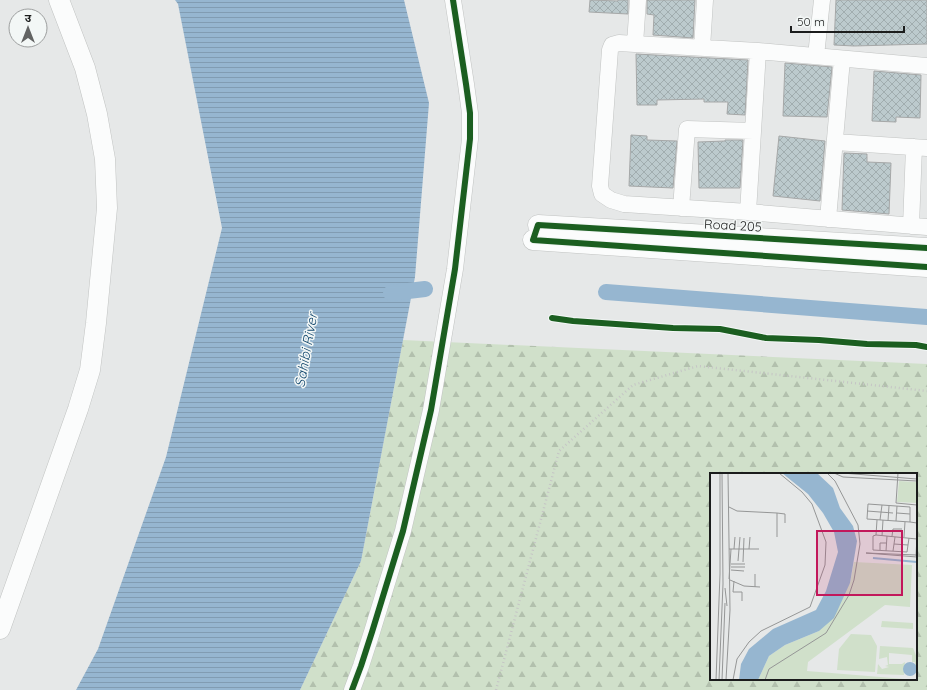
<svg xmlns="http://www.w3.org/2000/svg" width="927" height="690" font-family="Quicksand,'Noto Sans Devanagari',sans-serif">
  <defs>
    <pattern id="forest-firs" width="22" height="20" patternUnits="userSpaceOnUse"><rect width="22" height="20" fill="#d0e0ca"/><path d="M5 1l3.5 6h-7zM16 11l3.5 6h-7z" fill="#b2c0ad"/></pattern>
    <pattern id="water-rules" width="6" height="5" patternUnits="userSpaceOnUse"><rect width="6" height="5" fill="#96b6d0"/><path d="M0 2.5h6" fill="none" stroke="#819cb2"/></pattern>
    <pattern id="building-cross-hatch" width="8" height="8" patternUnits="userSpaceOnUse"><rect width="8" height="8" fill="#bccacd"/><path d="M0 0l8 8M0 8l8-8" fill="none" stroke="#a1adaf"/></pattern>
  </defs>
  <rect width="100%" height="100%" fill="#e6e8e8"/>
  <path fill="url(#forest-firs)" fill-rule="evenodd" d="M403 340 927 364V690H300L361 561ZM711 474H916V679H711Z"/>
  <path fill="url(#water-rules)" d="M175 0H404L429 103 415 277 361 561 300 690H76L98 649 166 457 222 228 178 4Z"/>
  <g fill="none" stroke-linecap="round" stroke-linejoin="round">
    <path stroke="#96b6d0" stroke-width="16" d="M606 292 927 317
      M391 293 425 289"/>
  </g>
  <path fill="url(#building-cross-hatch)" stroke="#a6a8a8" d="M590 0 618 1V0H628V14L589 12Z
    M647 0H695L693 38 653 35 654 15 647 14Z
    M836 0H927V44L854 46 834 45Z
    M636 54 748 60 745 115 727 114 728 102H704V99L657 100V105H637Z
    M785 63 832 67 827 117 783 116Z
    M874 71 921 75 920 118 896 117V122L872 121Z
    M631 135 647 136V140L677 141 673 188 629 186Z
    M779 136 825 141 820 201 773 196Z
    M725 140H743L740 188H699L698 142 725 141Z
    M844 153 867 154V162L891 163 889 214 842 210Z"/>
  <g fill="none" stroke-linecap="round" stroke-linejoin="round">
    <defs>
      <path id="minor" d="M638 0 635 44 758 51 927 66
        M635 44 619 43 612 45 610 50 600 186 602 194 611 200 624 204 748 212 927 227
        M702 48 705 0
        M816 56 822 0
        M835 142 927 148
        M681 208 687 129 753 131
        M748 212 758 51
        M828 219 842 59
        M911 226 914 147
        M352 690 361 666 372 632 403 531 431 410 455 269 470 139V113L466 84 453 0"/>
      <path id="tertiary" d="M538 225 927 248
        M533 240 927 267
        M0 629 78 409 90 370 96 323 107 208 105 159 97 114 85 68 59 0"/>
    </defs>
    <use href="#minor" stroke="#c1c3c2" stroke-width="17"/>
    <use href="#tertiary" stroke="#c1c3c2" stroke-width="21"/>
    <path stroke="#c5c5c5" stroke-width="2.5" stroke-dasharray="1 3" stroke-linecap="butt" d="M496 690 559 451 633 385 698 366 927 391"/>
    <use href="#minor" stroke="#fbfcfc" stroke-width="16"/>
    <use href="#tertiary" stroke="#fbfcfc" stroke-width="20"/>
    <defs>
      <path id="cycleway" d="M927 248 538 225 533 240 927 267
        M552 318 573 321 673 328 720 329 766 338 819 340 867 344 916 345 927 347
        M352 690 361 666 372 632 403 531 431 410 455 269 470 139V113L466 84 453 0"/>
    </defs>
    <use href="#cycleway" stroke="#f3f7f6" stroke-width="8"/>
    <use href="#cycleway" stroke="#1b5e20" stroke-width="6"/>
  </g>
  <g text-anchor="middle" stroke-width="3" stroke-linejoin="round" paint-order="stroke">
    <g font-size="13" fill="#1b1c1c" stroke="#f3f7f6">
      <text transform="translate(733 225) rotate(3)" y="5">Road 205</text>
    </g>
    <g font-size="14" font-style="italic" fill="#154a6f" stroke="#f3f7f6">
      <text transform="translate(306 350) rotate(-80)" y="5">Sahibi River</text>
    </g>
  </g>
  <g transform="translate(710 473)">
    <rect width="207" height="207" fill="#e6e8e8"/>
    <path d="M141 161 161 162 167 173 165 199 127 197 129 176Z" fill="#d0e0ca"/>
    <path d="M144 89 202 92 200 134 175 132 98 189 97 198 207 207H48L59 183 75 172 109 158 140 110Z" fill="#d0e0ca"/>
    <path d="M189 8 207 9V30L187 29ZM172 148 203 150V156L171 154ZM170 173 203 175 207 185V197H205V189H202V182L179 180V191H192L195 189 194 202 167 201 168 191 172 196 179 194 175 193 178 192 177 184 169 186Z" fill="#d0e0ca"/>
    <path d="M72 0H107L123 15 130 35 143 53 147 68 140 110 124 145 109 158 75 172 59 183 48 207H29L31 191 39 176 63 156 106 137 116 118 128 79 124 59 113 40 98 21ZM193 196a7 7 0 1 1 14 0a7 7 0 1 1-14 0Z" fill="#96b6d0"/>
    <path fill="none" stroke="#96b6d0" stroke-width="2" d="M163 85 207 89"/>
    <path fill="none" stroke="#959696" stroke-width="1" d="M124 0 133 4 207 8M132 0 207 6M188 0 186 30 207 32M19 34 27 38 67 40V64M157 38 183 40M67 40 75 41V50M187 40 200 41M167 47 166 62 207 66M170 47 172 32M178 48 179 33M186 48 187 33M200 49 157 46 158 31 200 34V49L207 50M166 62 163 63V77L197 79 199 65M172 63 173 47M182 63 183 56H192M194 64 195 49M184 71 198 72M19 76H49M24 76 25 64M39 76 40 64M170 77V70H176M176 78 177 63M183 78 185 64M207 82 156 80 207 84M206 83 207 63M28 88 30 64M33 89 34 65M21 91H35M21 94H35M21 97 34 98M19 106 21 76M20 107 34 113 50 114M24 108 23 119H32V128M45 114V101M15 115 17 133M6 207 10 101V0M9 207 13 111 12 0M12 207 15 130M16 207 20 137 18 0M23 207 27 186 39 169 51 158 100 134 115 92 116 69 102 31 92 19 69 0M55 207 59 196 116 160 139 122 144 107 150 71 148 52 125 8 117 0"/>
    <path fill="#c2185b" fill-opacity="0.15" stroke="#c2185b" stroke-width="2" d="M107 58H192V122H107Z"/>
    <rect width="207" height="207" fill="none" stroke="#1b1c1c" stroke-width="2"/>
  </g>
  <g transform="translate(28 28)"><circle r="19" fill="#f3f7f6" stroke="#9d9f9f"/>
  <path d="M0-3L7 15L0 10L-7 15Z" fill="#626363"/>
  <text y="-6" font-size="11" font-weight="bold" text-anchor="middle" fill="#1b1c1c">उ</text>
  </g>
  <path d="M791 26v6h113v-6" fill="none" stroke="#1b1c1c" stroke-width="2"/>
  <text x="797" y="26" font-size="12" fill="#1b1c1c" stroke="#f3f7f6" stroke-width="3" paint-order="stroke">50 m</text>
</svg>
